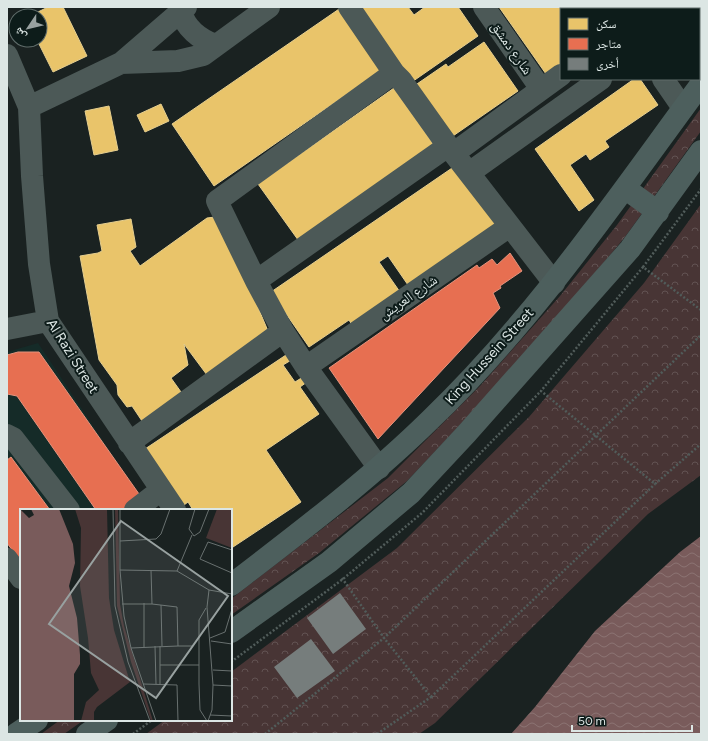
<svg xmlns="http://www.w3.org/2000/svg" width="708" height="741" font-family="Figtree,'Noto Naskh Arabic',sans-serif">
  <defs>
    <pattern id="park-crowns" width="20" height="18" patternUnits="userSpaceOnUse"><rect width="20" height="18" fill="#483535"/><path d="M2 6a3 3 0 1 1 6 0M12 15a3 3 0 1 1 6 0" fill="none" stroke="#625252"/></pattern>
    <pattern id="water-waves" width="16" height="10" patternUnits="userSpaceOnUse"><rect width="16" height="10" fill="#795b5b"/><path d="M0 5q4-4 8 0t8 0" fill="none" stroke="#8b7372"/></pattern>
  </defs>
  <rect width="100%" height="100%" fill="#1a2221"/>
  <path fill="#152b28" d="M38 343 149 510H21L7 536V352Z"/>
  <path fill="url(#park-crowns)" d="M701 108V131L625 237 567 307 513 369 407 481 319 553 231 615V599L388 478 480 386 560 296 617 225Z
    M701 204V475L648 514 435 723 419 734H146L165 720H231V672L397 548 529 417 644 283Z
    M60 720H84L64 734H41Z"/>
  <path fill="url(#water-waves)" d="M701 536V734H511L535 707 595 631 680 552Z"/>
  <path fill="#e9c46a" stroke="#e5ce8f" d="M48 7H63L87 56 53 72 37 40H40V16H30Z
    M342 7 386 67 214 186 172 124Z
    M356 7H408L414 15 425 7H458L478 36 409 84Z
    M499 7H563L564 9H561V63L546 74Z
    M580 7H609L610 9H577Z
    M679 7H701V44L699 45V9H676Z
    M484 42 518 91 450 138 414 86 446 64 448 67Z
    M634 79H640L658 105 605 141 609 147 590 160 586 154 570 165 594 200 579 211 535 149Z
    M394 88 436 148 301 244 258 184Z
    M161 104 169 121 145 132 137 115Z
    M109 106 118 150 94 155 85 111Z
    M455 166 496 224 408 285 388 256 379 262 400 292 352 325 349 320 309 347 271 292Z
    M215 217 252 293 268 331 207 375 184 344 188 365 171 378 186 399 146 427 132 406 127 407 118 395 117 385 99 360 80 256 98 253 102 251 97 225 131 219 136 247 130 251 140 266 207 218Z
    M289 353 293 359 283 365 295 382 303 377 307 382 300 387 319 414 266 450 301 502 233 547 231 544V510H193L188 502 184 505 145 449Z"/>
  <path fill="#e76f51" stroke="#e4937d" d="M510 253 522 271 500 286 501 288 493 293 500 308 378 439 329 368 477 265 479 268 492 259 497 265Z
    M18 352H39L144 501 130 510H96L17 396 7 394V355Z
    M11 457 50 510H21V562L7 543V460Z"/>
  <path fill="#767d7c" d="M340 593 366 629 333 654 307 618Z
    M311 639 335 671 297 698 274 667Z"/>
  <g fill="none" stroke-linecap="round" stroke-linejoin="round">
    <path stroke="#515c5a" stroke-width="2.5" stroke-dasharray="2 2" stroke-linecap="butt" d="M643 267 701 189
      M701 310 643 267 541 391 655 484 701 444
      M342 578 384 638 431 697 377 734
      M231 662 343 579 422 513 541 391
      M431 697 655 484
      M133 734 152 720
      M265 734 384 638 701 335"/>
    <path stroke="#4c5957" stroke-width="22" d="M349 7 394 73
      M484 7 541 89
      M613 7 614 9
      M181 11C185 28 200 39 215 45
      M7 55 29 107 32 176 39 264 48 321 175 510
      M121 63 178 61 203 55 269 7
      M663 79 683 108
      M29 107 121 63 186 7
      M454 153 561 75
      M469 173 601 79
      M256 281 448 146
      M7 329 48 321
      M306 367 510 226
      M7 435 13 438 69 510
      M129 443 283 331
      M379 468 306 367 283 331 256 281 217 201 394 73 401 80 448 146 554 283
      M135 510 161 490
      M7 559 21 578"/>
    <path stroke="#4d5f5d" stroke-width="22" d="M626 189 658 212
      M231 585C300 532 369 480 431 419 535 319 616 199 701 84
      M231 632 329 562 411 493 467 433 630 249 701 151
      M16 734 37 720
      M87 734 107 720"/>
  </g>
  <g text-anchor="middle" stroke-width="4" stroke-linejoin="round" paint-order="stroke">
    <g font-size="14" fill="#dce6e4" stroke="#0d1c1a">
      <text transform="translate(512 48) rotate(55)" y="5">شارع دمشق</text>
      <text transform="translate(408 297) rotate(-35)" y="5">شارع العريش</text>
      <text transform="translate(73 356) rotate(58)" y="5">Al Razi Street</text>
      <text transform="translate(489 356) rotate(-48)" y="5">King Hussein Street</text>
    </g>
  </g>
  <g transform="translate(20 509)">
    <rect width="212" height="212" fill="#1a2221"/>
    <path d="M55 0H87L89 89 94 121 110 173 77 198 74 203V212H61L66 193 79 181 71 164 68 129 60 77 61 19ZM95 0H98L100 95 104 117 133 212H131L111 153 97 97ZM197 0H212V39L186 29Z" fill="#483535"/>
    <path d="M0 0 9 9 14 6 11 0H39L53 35 55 54 49 77 57 109 60 146V155L54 165V212H0Z" fill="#795b5b"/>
    <path fill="none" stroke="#68706f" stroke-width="1" d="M93 0 95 97 108 153 130 212M100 0V61L104 107 111 139 136 212M175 0 169 20 174 27 180 23 189 0M100 32 136 30 141 25 150 0M212 41 188 33 180 50 212 64M100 61 157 62 189 81 212 85M131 61 132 95M157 62 172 26M102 95H132L157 98 158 137 111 139M141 96 142 137M186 99 179 111V175L180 201 187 212M190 129 205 123 212 100M191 132 212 135M135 137 136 175M140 137V175M158 137H173M124 138V94M140 156H179M193 161 212 162M123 175 157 176 158 212M193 176 212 177M190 206 212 207M188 212 192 201 193 176 187 98 189 81"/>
    <path fill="#98a1a0" fill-opacity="0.15" stroke="#98a1a0" stroke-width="2" d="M101 12 208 87 136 189 29 115Z"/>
    <rect width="212" height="212" fill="none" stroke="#dce6e4" stroke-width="2"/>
  </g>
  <rect width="708" height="741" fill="none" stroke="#dce6e4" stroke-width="16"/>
  <rect x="560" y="8" width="140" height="72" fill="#0d1c1a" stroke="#606d6b"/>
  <rect x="568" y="18" width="20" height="12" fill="#e9c46a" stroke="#606d6b"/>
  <text x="596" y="28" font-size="12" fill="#dce6e4">سكن</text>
  <rect x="568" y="38" width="20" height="12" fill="#e76f51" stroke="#606d6b"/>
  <text x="596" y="48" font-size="12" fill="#dce6e4">متاجر</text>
  <rect x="568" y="58" width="20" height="12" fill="#767d7c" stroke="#606d6b"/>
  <text x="596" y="68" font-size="12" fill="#dce6e4">أخرى</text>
  <g transform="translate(28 28) rotate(235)"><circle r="19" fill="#0d1c1a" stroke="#606d6b"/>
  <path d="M0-3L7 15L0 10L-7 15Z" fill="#98a1a0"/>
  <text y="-6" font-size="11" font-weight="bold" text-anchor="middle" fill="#dce6e4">ش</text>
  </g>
  <path d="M572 725v6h120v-6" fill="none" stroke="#dce6e4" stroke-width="2"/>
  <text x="578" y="725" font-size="12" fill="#dce6e4" stroke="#0d1c1a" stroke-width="3" paint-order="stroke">50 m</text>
</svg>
